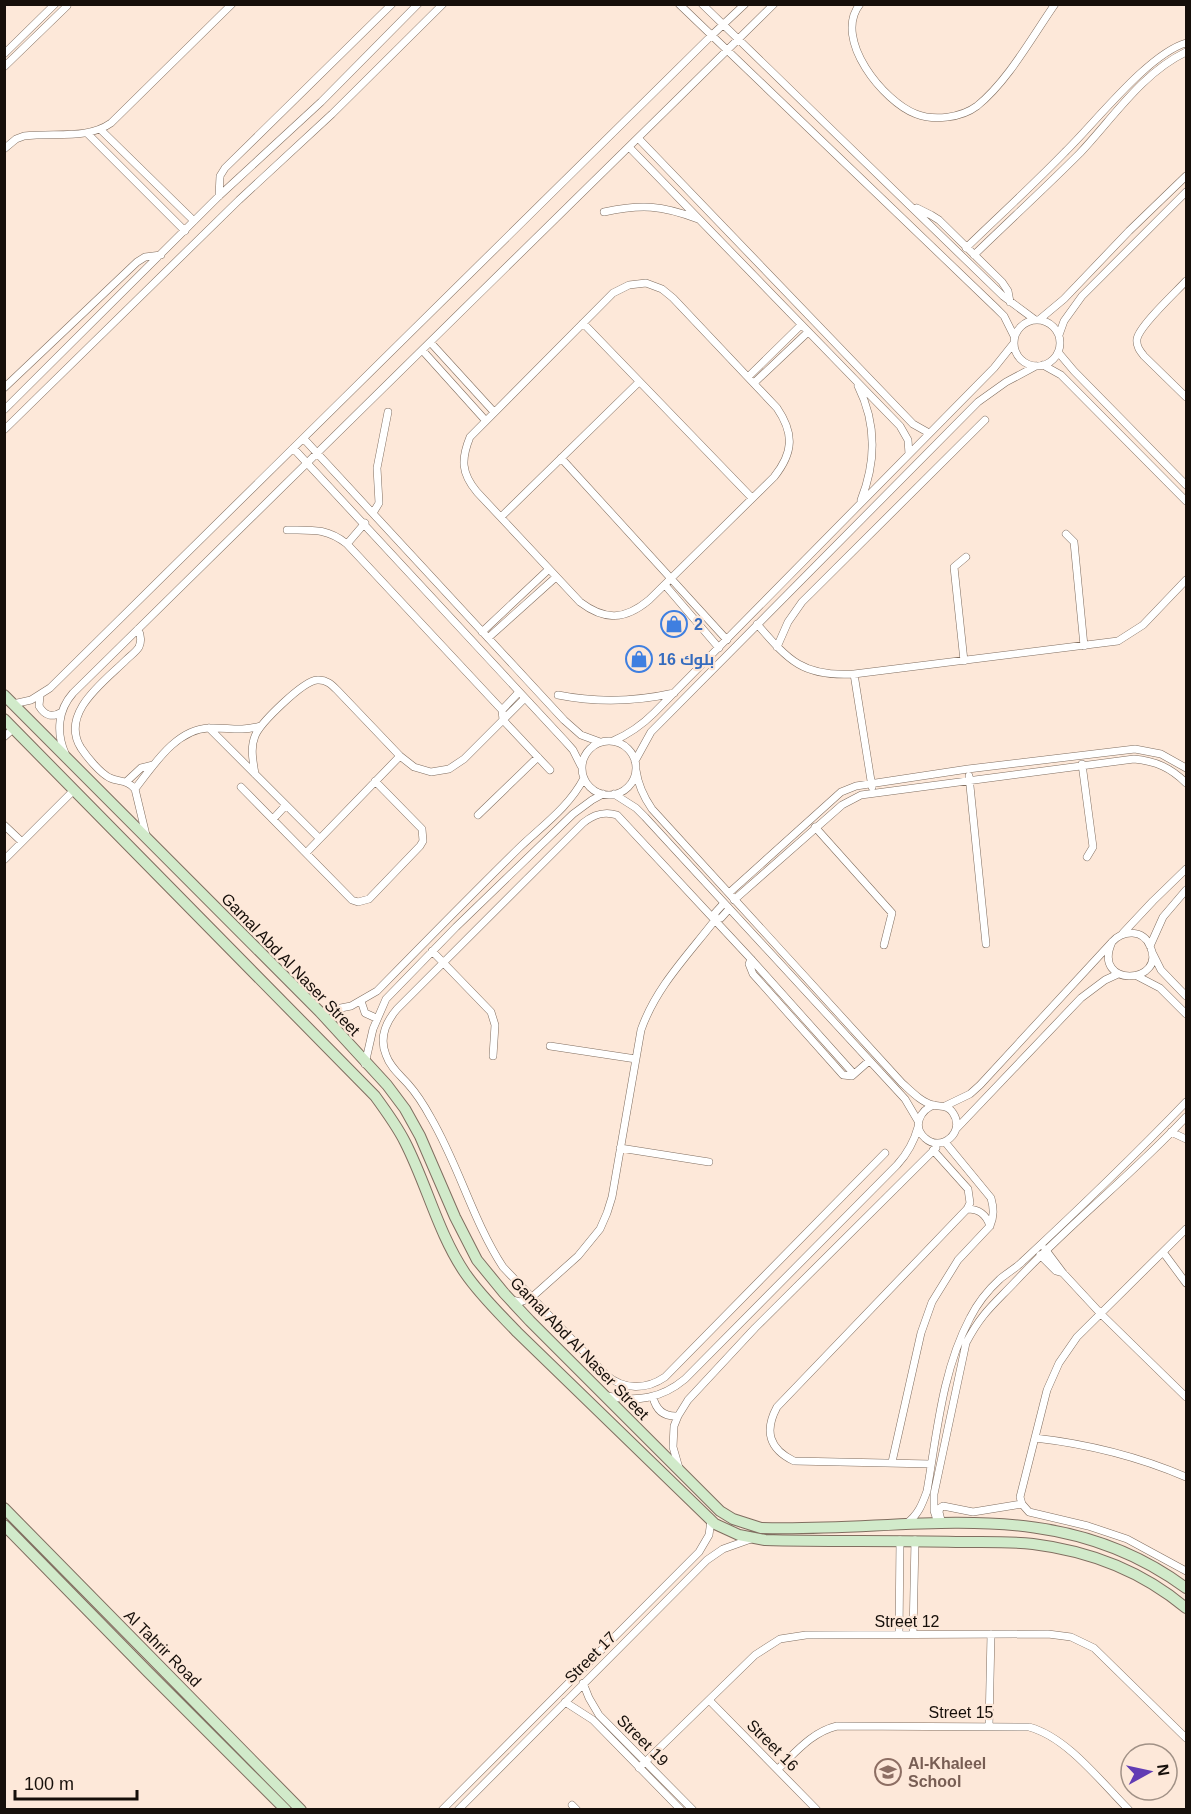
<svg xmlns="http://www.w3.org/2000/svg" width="1191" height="1814" font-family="Arial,Cairo,sans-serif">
  <rect width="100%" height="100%" fill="#fde8d9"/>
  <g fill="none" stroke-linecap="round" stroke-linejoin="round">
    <defs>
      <path id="street" d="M679 4 996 308 1004 316 1014 336
        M702 4 1003 296 1034 319
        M860 4C832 39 884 102 916 114 934 121 961 118 977 106 1008 81 1032 37 1055 4
        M4 54 55 4
        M4 67 67 6
        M101 130 194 221
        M88 134 185 231
        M638 138 913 424 929 433
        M629 147 900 426 908 440 909 454
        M4 149 16 139 24 136C54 132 87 140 111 123L232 4
        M219 196 220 176 225 168 392 4
        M917 208 931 215 939 220 1002 282 1008 291 1010 302
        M604 212C641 204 661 205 698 219
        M966 248C999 216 1033 185 1065 152 1095 123 1148 54 1186 43
        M974 255C1009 221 1045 188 1080 153 1113 118 1142 73 1186 52
        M1186 281C1176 292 1139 326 1137 339 1136 346 1140 351 1144 356L1186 397
        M646 283 662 289 673 298 777 408C794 433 794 452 774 477L649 600C625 620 605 621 580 602L477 492C461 473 461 459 470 437L613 293 629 285Z
        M1040 319 1064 299 1129 231 1186 176
        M1014 343a23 23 0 1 1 46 0a23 23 0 1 1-46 0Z
        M583 323 752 498
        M1059 335 1064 321 1082 296 1186 192
        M431 343 494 412
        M423 351 486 421
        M1058 352 1074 371 1186 485
        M1043 365 1061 375 1186 501
        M748 377 801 325
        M754 383 808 332
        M858 386C877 424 876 462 861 500
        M4 388 137 262 145 257 161 255
        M4 410 219 196 321 102 418 4
        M4 430 239 200 332 114 443 4
        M304 439 564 720 581 735 600 742
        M294 449 565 741 573 750 581 766
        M561 458 727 640
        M373 513 379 503 377 468 388 412
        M501 517 639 382
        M1066 534 1074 542 1084 646
        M347 544 365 523
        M665 585 719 648
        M757 624C789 661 803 677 854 674L1118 641 1143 625 1186 580
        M138 629C141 635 142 640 139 647 136 652 130 656 126 660 105 681 59 713 81 748 87 757 100 773 110 778 119 782 128 780 135 789L146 835
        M482 632 549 569
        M488 638 556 577
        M777 647 788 622 802 602 985 420
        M964 661 954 567 966 557
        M854 674 872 787
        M558 695C598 703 634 702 674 693
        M40 696 39 706C45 716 52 718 62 712
        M525 698 503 720 550 770
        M13 704 31 700 50 688 711 36 745 4
        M502 710 519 692
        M209 728 319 838
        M4 737 14 728
        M613 741C629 734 641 726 654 713L994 368 1014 343
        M582 768a27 27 0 1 1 54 0a27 27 0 1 1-54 0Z
        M65 753C56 732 58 710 73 693L774 4
        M635 761 651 732 978 402 1006 382 1036 366
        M1082 764 1093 847 1087 857
        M636 770C638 785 643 796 652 809L902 1083C911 1091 921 1102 933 1105 941 1107 948 1105 953 1113 966 1132 941 1153 925 1138 912 1127 920 1110 934 1105
        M255 774C253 761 250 748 255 736 260 723 303 681 317 680 326 679 332 685 337 690L400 756 414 767 431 772 449 769 464 759 503 720 502 710 347 544C327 528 312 530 287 530
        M969 776 986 944
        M126 782 141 768 153 765
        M241 787 352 900 358 902 369 899 420 846 423 841 422 829 375 781
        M135 789C153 766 176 729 209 728 228 727 239 732 260 726
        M614 794 636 808 645 817 905 1099 918 1121
        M478 815 538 757
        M273 819 286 805
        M4 825 22 842
        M815 827 892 913 884 945
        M306 853 400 756
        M4 860 74 790
        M729 893 841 792 856 786 968 769 1135 749 1161 754 1186 768
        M734 900 842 805 861 795 1134 759C1156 761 1171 768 1186 783
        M715 920V913L724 903
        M1123 933 1153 901 1186 869
        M1150 946 1163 917 1186 890
        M432 951 491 1012 495 1025 493 1056
        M1153 954 1161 970 1186 996
        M751 959 749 964 753 974 843 1075 852 1076 869 1061
        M1137 976 1160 988 1186 1014
        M361 1001 365 1013 376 1018
        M320 1012 351 1006 377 991C424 943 471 895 519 848 542 826 569 807 584 778
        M550 1046 636 1059
        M365 1064 373 1029 386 999 456 927 573 814 592 800 603 794
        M854 1074 751 959 617 815C604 811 594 814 583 823L397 1009C385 1023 379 1038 386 1055 390 1067 400 1075 408 1084 417 1094 425 1107 431 1118 459 1166 473 1221 503 1267L606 1375C624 1390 646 1390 665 1377L885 1153
        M945 1106 970 1094 980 1085 1112 942C1123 930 1143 929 1150 946 1168 984 1091 989 1112 942
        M957 1128 1081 998 1105 980 1118 974
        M1171 1132 1186 1139
        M620 1148 709 1162
        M967 1209C979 1209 986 1214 990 1226
        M1186 1229 1077 1337 1059 1363 1047 1390 1020 1497 1022 1504 1029 1512 1088 1526 1127 1539 1186 1571
        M1045 1249 1063 1273 1101 1314 1186 1397
        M1163 1252 1186 1283
        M1040 1255 1056 1271 1063 1273
        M512 1300 520 1302 531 1298 578 1256 600 1229 607 1213 612 1197 641 1030C656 987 688 955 715 920L721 918 729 909
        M607 1396C637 1402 661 1399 685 1379L897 1165C908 1153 914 1142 918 1127
        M653 1397C656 1410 664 1417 678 1416
        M1035 1438C1088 1444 1137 1456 1186 1477
        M892 1462 921 1333 932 1302 958 1260 990 1226C994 1216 994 1209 991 1198L945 1142
        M931 1464 794 1461C769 1449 764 1431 777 1407L967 1209 970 1203 968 1189 933 1150
        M679 1468 673 1447 674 1426 678 1416 688 1400 755 1328 936 1148
        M941 1520 939 1512 940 1508 943 1506 973 1512 1022 1504
        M938 1523 934 1511V1494L966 1343C981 1314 993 1305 1014 1283 1069 1224 1132 1175 1186 1117
        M906 1524C918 1515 922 1505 927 1491 937 1433 942 1371 970 1318 977 1304 988 1290 1000 1279 1007 1273 1016 1268 1022 1262 1078 1210 1133 1157 1186 1102
        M913 1634 915 1540
        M899 1635 900 1540
        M583 1683 589 1698 599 1715 693 1810
        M709 1700 817 1810
        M565 1702 593 1720 681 1810
        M989 1726 991 1634
        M639 1768 755 1655 780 1639 806 1635 1048 1634 1071 1637 1094 1648 1186 1738
        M778 1769C796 1752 812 1732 837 1726L1029 1727C1067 1737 1101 1782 1129 1810
        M572 1805 577 1810
        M442 1810 699 1552 709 1535 711 1520
        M458 1810 707 1560 723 1549 751 1539"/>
      <path id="secondary" d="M4 695 320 1012 387 1085 405 1109 420 1136 455 1217 477 1260 504 1293 530 1321 720 1511 733 1519 761 1528C911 1533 1054 1490 1186 1588
        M4 719 375 1096C386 1111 397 1126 405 1142 427 1185 438 1233 465 1273 480 1295 499 1313 517 1332L715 1524 739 1535 765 1540C828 1542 892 1540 956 1542 982 1542 1008 1541 1033 1544 1090 1551 1143 1572 1186 1608
        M4 1508 301 1810
        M4 1525 148 1672 286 1810"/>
    </defs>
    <use href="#street" stroke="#806e60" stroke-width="8"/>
    <use href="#secondary" stroke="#806e60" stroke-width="12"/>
    <use href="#street" stroke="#fff" stroke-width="7"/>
    <use href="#secondary" stroke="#d1eaca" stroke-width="10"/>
  </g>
  <defs>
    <symbol id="shop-ring" viewBox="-11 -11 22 22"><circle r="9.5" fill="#fde8d9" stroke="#3f7fe0" stroke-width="1.5"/><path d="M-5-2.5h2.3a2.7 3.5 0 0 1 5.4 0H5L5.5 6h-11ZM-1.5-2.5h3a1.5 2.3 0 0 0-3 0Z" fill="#3f7fe0"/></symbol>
    <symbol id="school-ring" viewBox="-11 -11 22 22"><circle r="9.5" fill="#fde8d9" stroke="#8d6e63" stroke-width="1.5"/><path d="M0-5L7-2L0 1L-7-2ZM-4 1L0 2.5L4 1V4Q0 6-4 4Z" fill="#8d6e63"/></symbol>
  </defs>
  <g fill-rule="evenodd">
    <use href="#shop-ring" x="659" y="609" width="30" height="30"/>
    <use href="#shop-ring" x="624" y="644" width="30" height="30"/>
    <use href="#school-ring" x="873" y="1757" width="30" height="30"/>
  </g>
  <g text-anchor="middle" stroke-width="4.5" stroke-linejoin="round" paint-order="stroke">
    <g font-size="16" font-weight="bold" fill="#366cbe" stroke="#fde8d9" text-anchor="start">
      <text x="694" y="630">2</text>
      <text x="658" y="665">بلوك 16</text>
    </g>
    <g font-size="16" fill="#160f0a" stroke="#fde8d9">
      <text transform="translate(291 964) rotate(46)" y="6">Gamal Abd Al Naser Street</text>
      <text transform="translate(580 1348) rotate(46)" y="6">Gamal Abd Al Naser Street</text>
      <text x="907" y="1627">Street 12</text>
      <text transform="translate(163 1648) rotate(45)" y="6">Al Tahrir Road</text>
      <text transform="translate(590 1657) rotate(-45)" y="6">Street 17</text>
      <text x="961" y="1718">Street 15</text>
      <text transform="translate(643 1740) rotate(45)" y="6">Street 19</text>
      <text transform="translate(773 1745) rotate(45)" y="6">Street 16</text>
    </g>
    <g font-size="16" font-weight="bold" fill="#785e54" stroke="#fde8d9" text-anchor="start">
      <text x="908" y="1769">Al-Khaleel<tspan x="908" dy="18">School</tspan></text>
    </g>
  </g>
  <rect width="1191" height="1814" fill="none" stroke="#160f0a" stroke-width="12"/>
  <g transform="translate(1149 1772) rotate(82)"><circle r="28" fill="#fde8d9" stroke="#a19186" stroke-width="1.5"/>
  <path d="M0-4.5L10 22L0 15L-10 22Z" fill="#613cb4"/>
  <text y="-9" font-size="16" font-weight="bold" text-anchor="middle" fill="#160f0a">N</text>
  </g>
  <path d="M15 1790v9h122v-9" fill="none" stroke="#160f0a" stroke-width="3"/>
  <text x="24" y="1790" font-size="18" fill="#160f0a" stroke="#fde8d9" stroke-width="4.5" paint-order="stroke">100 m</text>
</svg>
